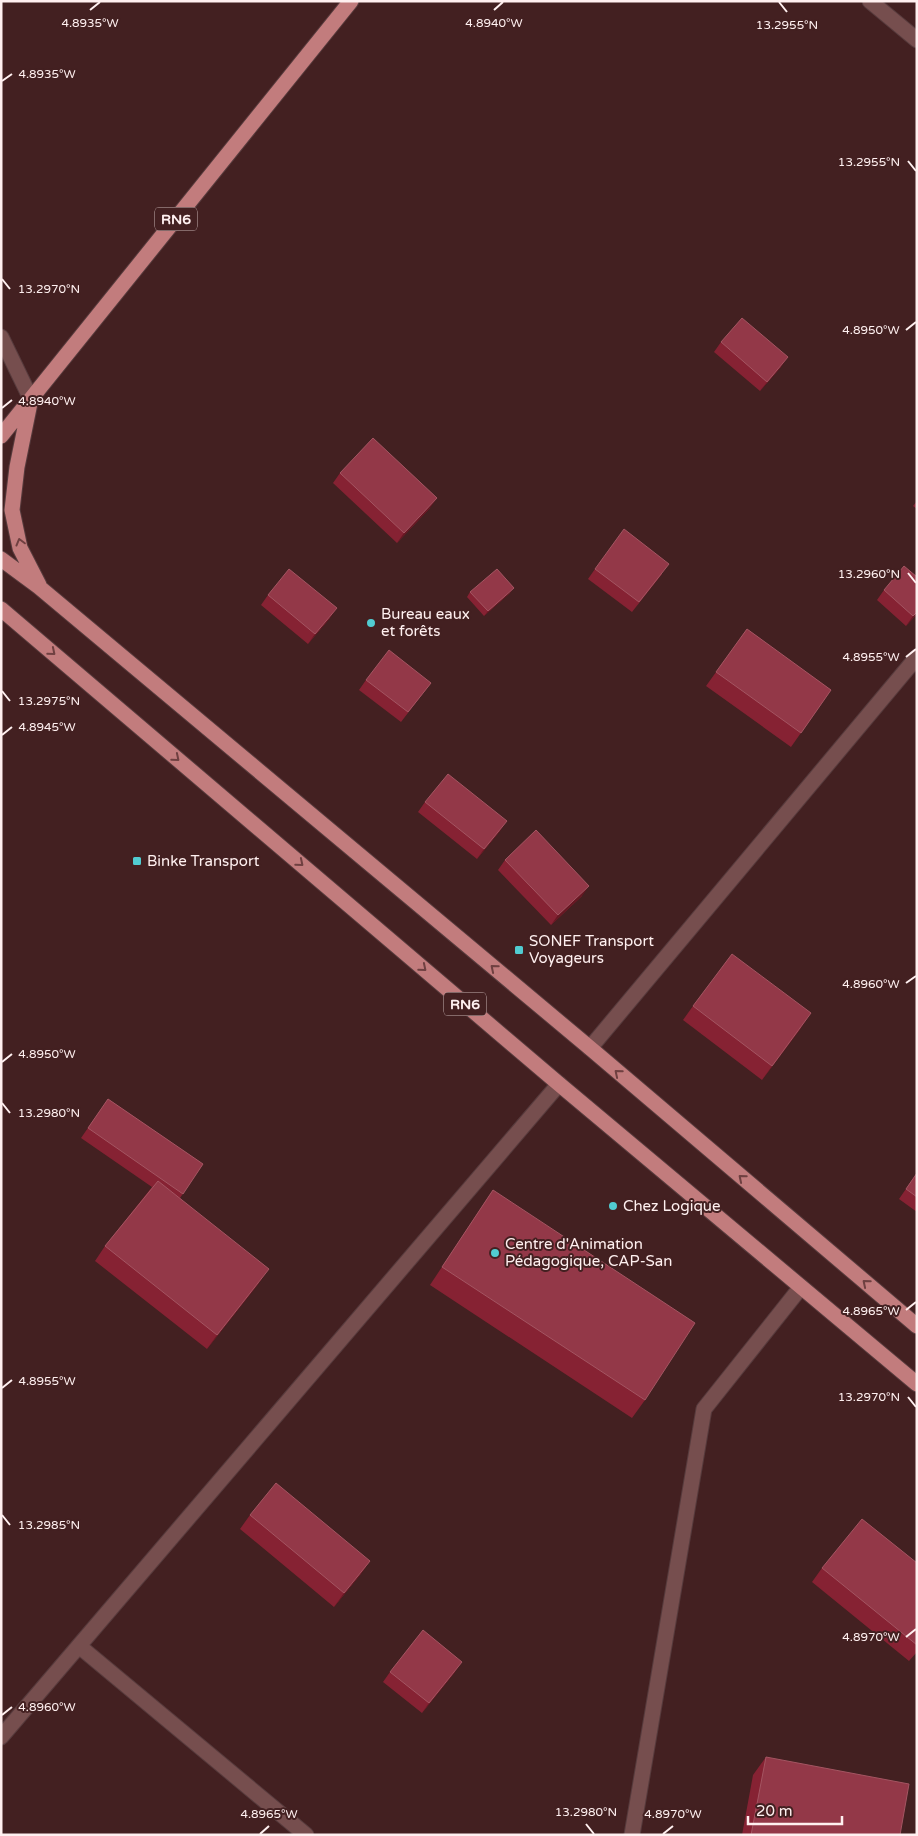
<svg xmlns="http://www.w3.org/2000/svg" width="918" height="1836" font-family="'Varela Round',sans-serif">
  <rect width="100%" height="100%" fill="#432021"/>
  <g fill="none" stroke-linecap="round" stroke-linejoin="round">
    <defs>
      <path id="minor" d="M870 1 917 40
        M1 337 31 399
        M590 1048 917 657
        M79 1646 306 1835
        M1 1737 559 1084
        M632 1835 704 1409 801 1287"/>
      <path id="major" d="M30 403 17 467 12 510 20 548 39 585
        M1 436 351 1
        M1 559 39 587 590 1048 917 1326
        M1 609 559 1084 917 1384"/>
    </defs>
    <use href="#minor" stroke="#573b3d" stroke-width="17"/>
    <use href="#major" stroke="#573b3d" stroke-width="17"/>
    <use href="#minor" stroke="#764e4e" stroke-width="15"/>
    <use href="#major" stroke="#c27c7d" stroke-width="15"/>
  </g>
  <path fill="#862233" d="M721 342 781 367 760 391 714 352Z
    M340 473 430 508 397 543 333 483Z
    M917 501V509L913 506Z
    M595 569 662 574 632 612 588 579Z
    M917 577V614L906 626 877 600 884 590Z
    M470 592 510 593 484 616 467 597Z
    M268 595 330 618 308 644 261 605Z
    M747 629 831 690 791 747 706 686Z
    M366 680 431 683 401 722 359 690Z
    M425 802 500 831 477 859 418 812Z
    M505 860 582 896 551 925 498 870Z
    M693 1006 801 1028 762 1080 683 1020Z
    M108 1099 203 1164 180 1198 259 1283 207 1349 95 1261 105 1246 152 1187 81 1138Z
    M917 1173V1212L899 1199Z
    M493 1190 645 1400 632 1418 430 1285Z
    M250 1515 370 1561 360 1575 334 1607 240 1529Z
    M917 1563V1652L909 1661 812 1582 822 1568Z
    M390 1672H455L422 1713 383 1682Z
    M766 1757 900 1835H742L753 1775Z"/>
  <path fill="#661823" d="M788 357 781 367 760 391 767 382Z
    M437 498 430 508 397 543 404 533Z
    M514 588 510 593 484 616 488 611Z
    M337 608 330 618 308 644 315 634Z
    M917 612V614L906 626 913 616Z
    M507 821 500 831 477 859 484 849Z
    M589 886 582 896 551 925 558 915Z
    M811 1013 801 1028 762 1080 772 1066Z
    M269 1269 259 1283 207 1349 217 1335Z
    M370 1561 360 1575 334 1607 344 1593Z
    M462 1662 455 1672 422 1713 429 1703Z"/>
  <path fill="#933848" stroke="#a45562" d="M742 318 788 357 767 382 721 342Z
    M373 438 437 498 404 533 340 473Z
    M624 529 669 564 639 602 595 569Z
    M904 566 917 577V612L913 616 884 590Z
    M289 569 337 608 315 634 268 595Z
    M497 569 514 588 488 611 470 592Z
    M747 629 831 690 801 733 716 672Z
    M389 650 431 683 408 712 366 680Z
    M448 774 507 821 484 849 425 802Z
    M536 830 589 886 558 915 505 860Z
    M732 954 811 1013 772 1066 693 1006Z
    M108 1099 203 1164 183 1194 88 1128Z
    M917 1173V1197L906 1189Z
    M158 1181 269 1269 217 1335 105 1246Z
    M493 1190 695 1323 645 1400 442 1267Z
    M276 1483 370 1561 344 1593 250 1515Z
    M862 1519 917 1563V1645L822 1568Z
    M423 1630 462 1662 429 1703 390 1672Z
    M766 1757 909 1784 900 1835H751Z"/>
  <defs><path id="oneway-chevron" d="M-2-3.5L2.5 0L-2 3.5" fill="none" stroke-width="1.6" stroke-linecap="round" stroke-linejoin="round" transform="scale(1.25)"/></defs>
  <g stroke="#6f4041">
    <use href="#oneway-chevron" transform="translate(20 542) rotate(-105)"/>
    <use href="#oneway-chevron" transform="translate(52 652) rotate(40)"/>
    <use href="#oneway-chevron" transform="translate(176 758) rotate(40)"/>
    <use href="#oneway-chevron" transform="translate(300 863) rotate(40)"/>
    <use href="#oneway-chevron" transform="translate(423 968) rotate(40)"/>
    <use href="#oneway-chevron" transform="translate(494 968) rotate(-140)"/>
    <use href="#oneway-chevron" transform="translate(618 1073) rotate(-140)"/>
    <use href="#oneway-chevron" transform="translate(742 1178) rotate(-140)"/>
    <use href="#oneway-chevron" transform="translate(866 1283) rotate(-140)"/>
  </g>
  <path fill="none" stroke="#fff0f0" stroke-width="2" d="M779 2 787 12M90 10 100 2M494 10 503 2M2 81 12 74M908 161 916 171M2 279 10 289M906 330 916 322M2 408 12 400M908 573 916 583M906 657 916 649M2 691 10 701M2 735 12 727M906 983 916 976M2 1062 12 1054M2 1103 10 1113M906 1310 916 1302M2 1388 12 1380M908 1397 916 1407M2 1515 10 1525M906 1637 916 1629M2 1715 12 1707M586 1824 594 1834M260 1834 269 1826M663 1834 673 1826"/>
  <g fill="#51ccd1" stroke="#432021" stroke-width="2">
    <circle cx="371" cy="623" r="5"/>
    <rect x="132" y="856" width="10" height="10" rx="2.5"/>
    <rect x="514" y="945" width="10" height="10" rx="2.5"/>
    <circle cx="613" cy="1206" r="5"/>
    <circle cx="495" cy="1253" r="5"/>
  </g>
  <g text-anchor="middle" stroke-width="4" stroke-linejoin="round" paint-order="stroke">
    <g fill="#432021" stroke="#c7b2b2" stroke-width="1">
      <rect x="155" y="207.5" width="42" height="23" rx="4"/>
      <rect x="444" y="992.5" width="42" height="23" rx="4"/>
    </g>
    <g font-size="14" font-weight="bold" fill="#fff0f0">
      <text x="176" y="224">RN6</text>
      <text x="465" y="1009">RN6</text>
    </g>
    <g font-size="15" fill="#fff0f0" stroke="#432021" text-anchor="start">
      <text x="381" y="619">Bureau eaux<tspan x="381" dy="17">et forêts</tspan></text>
      <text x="147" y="866">Binke Transport</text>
      <text x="529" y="946">SONEF Transport<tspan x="529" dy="17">Voyageurs</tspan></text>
      <text x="623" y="1211">Chez Logique</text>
      <text x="505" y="1249">Centre d'Animation<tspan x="505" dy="17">Pédagogique, CAP-San</tspan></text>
    </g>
  </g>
  <g font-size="12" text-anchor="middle" fill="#fff0f0" stroke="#432021" stroke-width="4" stroke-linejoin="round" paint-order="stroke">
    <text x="90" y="27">4.8935°W</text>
    <text x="494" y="27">4.8940°W</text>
    <text x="787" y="29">13.2955°N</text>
    <text x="47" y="78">4.8935°W</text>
    <text x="869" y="166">13.2955°N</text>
    <text x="49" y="293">13.2970°N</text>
    <text x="871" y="334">4.8950°W</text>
    <text x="47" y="405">4.8940°W</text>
    <text x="869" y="578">13.2960°N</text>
    <text x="871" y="661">4.8955°W</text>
    <text x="49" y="705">13.2975°N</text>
    <text x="47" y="731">4.8945°W</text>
    <text x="871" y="988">4.8960°W</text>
    <text x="47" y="1058">4.8950°W</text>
    <text x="49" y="1117">13.2980°N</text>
    <text x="871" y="1315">4.8965°W</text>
    <text x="47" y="1385">4.8955°W</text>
    <text x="869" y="1401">13.2970°N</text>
    <text x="49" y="1529">13.2985°N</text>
    <text x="871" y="1641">4.8970°W</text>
    <text x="47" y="1711">4.8960°W</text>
    <text x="586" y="1816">13.2980°N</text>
    <text x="269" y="1818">4.8965°W</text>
    <text x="673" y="1818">4.8970°W</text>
  </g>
  <rect width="918" height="1836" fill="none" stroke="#fff0f0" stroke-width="5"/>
  <path d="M748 1816v8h94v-8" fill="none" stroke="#fff0f0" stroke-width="2.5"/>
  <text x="756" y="1816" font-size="15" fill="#fff0f0" stroke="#432021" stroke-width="4" paint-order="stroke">20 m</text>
</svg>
